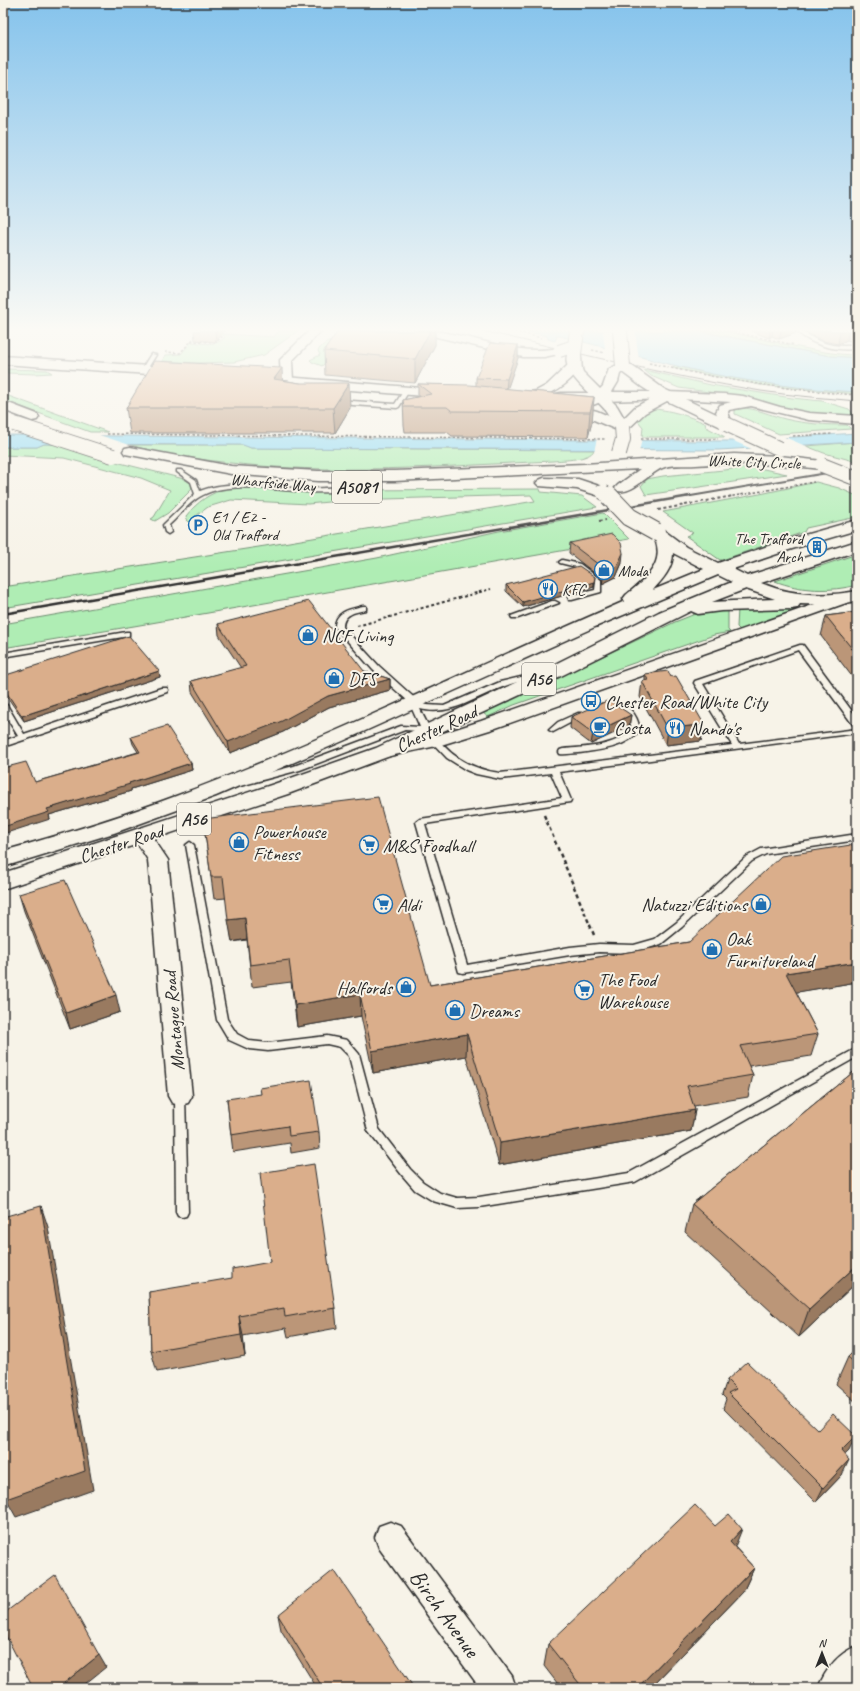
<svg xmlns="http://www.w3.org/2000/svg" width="860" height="1691" font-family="Caveat,sans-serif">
  <rect width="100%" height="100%" fill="#f7f3e8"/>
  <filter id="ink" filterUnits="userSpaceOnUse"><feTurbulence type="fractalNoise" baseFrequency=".025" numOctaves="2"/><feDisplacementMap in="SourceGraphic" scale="8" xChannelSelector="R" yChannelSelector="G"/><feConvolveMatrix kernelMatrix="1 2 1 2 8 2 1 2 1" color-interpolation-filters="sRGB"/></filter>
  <g filter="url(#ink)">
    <path fill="#afedb4" stroke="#6d8c70" d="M279 331H298L264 355 234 362 197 363 162 361 166 355 181 354 191 342C202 343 217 347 225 337L222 334 274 337Z
      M697 331H724L779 343 780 344H784C808 349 834 355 857 355V358L830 356Z
      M332 341 329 358 322 366 312 362 310 360 320 355 318 351C320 347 327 341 332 341Z
      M676 366C735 380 796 388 857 392V394L760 385 673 368Z
      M3 369 47 370 52 373 35 374 6 373 3 376Z
      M644 370 711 385 792 398 822 401 849 409 855 416 803 412 739 396 679 388 651 376Z
      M3 394 108 432H90L3 400Z
      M741 408C756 408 770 415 785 419 806 424 826 425 847 425L851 429 779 434 735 414V410Z
      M650 409C669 409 688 416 705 423L706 427 725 437H642L643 427 638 421 639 416Z
      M857 442V461H854L824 453 806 446Z
      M44 444H57L104 459 184 479 192 484V489L168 513 155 521 151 519 154 517 170 490 141 478 64 458 3 455V447H37Z
      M130 445H244L251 448 594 450C590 460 563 460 553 461 443 466 332 476 222 462 191 458 160 454 130 445Z
      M744 468H759L787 474 646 495 641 486 647 479 663 476Z
      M816 482 839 488 857 496V517L806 528 804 532 722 560H720L686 536 693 533 663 512 765 493Z
      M228 488H250L314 493 351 490 540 489 541 492 582 496 597 507 3 608V587L265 546 535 501 531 495 349 500 308 504 231 500 208 507 193 518 194 521 188 522 186 516C198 501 210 493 228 488Z
      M603 513 629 539 134 626 3 648V624L377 558 499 531Z
      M857 554V585C831 592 800 591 775 581Z
      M728 609V630L730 632 714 635 514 705 488 717 483 713 675 622 695 614Z
      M738 609H796L797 611 740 630 737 627Z"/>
    <path fill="#92daf3" stroke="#6994a3" d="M525 331H697L830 356 857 358V392C802 389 747 382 694 370 649 360 605 347 560 336H557L555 341 548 339 547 336Z
      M857 433V442L719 450 251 448 243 445 44 444 37 447H3V435L697 441H733Z"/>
    <path fill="#f7f3e8" d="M603 331H635L639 359 605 349Z
      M22 433H93L136 447H63Z
      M782 436 808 447 754 450 729 439Z
      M597 438 642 439 639 452H594Z"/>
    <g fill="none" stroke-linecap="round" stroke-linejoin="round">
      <defs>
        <path id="service" d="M796 331C805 331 811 338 819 341 831 346 844 347 857 345V349C835 351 813 346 796 331Z
          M151 354 156 355 146 371H142L141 370Z
          M404 390 409 391 399 407 397 408 338 404 335 402 338 400 395 404Z
          M177 470H181L196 480 200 491C230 480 261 486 292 488 311 489 331 489 350 485L353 487C347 491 337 491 330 492 292 495 236 478 203 495 190 501 180 515 169 525L171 532 168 534 165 532 163 525 195 494 191 482 177 472Z
          M562 560 580 564 601 580V592L572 600H569V596L595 590 596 582 576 567 560 563 559 562Z
          M552 601H555L559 603 518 618H512L511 616Z
          M363 606H366V610C355 612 343 614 343 627L379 666 420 703 426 705 444 706 500 682 542 672H545L546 674 545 676C532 679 518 681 505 686 477 696 451 717 420 709 436 745 460 768 500 773L732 745 694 683 695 681 800 645H803L857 718V726H854L798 650 703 684 739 744 857 729V733L559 772 571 800 570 802 425 824 467 965 570 947 599 944 634 945 655 939 676 923 746 857 761 849 857 834V840L766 854 752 861 682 927 661 944 634 953 599 952 570 955 463 973 459 972 416 822 420 819 562 798 551 773 500 779 476 774 466 770 447 758 425 735 418 731 405 730 300 770 240 786 236 783 237 781 294 766 401 726 420 727 409 702 373 670 335 627C335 611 351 609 363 606Z
          M126 632H129V636L3 657V653Z
          M161 688H167L168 690 167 692 3 747V741L18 736 3 712V703L7 705 24 734Z
          M611 703C629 704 637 713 640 730 626 748 600 750 579 753 573 753 566 755 560 754L559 752 560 750 563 749C586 747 614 747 632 730 630 718 626 708 612 708 607 708 604 709 600 706L601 704Z
          M578 713H581L585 715 553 732 549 730 558 722Z
          M190 842 194 845 227 1019 237 1034 250 1041 268 1043 327 1036 347 1040 359 1054 379 1129 410 1169 423 1182 440 1193 457 1198 479 1197 629 1173 857 1048V1057L635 1182 479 1207 457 1208 433 1201 415 1190 402 1175 368 1131 349 1056 340 1047 327 1044 268 1051 249 1049 229 1040 217 1020 186 845Z
          M180 1092 184 1093 185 1096 188 1212 186 1216 182 1217 178 1216 176 1212 175 1096 176 1093Z"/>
        <path id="minor" d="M309 331H321L292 361 293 381 291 383H283L281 381 280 360Z
          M419 331C426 331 434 331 441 332 483 338 515 356 559 348L565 351 563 353 544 357H523L420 333Z
          M666 392 724 394 743 396 780 407 809 413 857 416V424L809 420 751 406 729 410 728 412 732 424 730 427H722L716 412 720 405 731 402 662 398 660 396 662 394Z
          M844 594 849 596 852 599 849 602 493 729 441 745 385 757 379 756 376 752 379 748 431 737 481 721Z
          M142 830 149 832 168 860 192 1096 188 1103 180 1105 172 1103 168 1096 148 860 133 836 135 832Z
          M390 1522 401 1526 512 1676 516 1688H480L379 1548 375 1537 379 1526Z"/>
        <path id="tertiary" d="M3 356 178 368 183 369 185 372 183 375 178 376 3 364Z
          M623 362 628 363 630 366 620 374 618 382 612 392H666L671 393 673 396 671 399 603 401 593 405 588 404 586 401 556 400 554 397 556 394 561 393H596L603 386 609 369Z
          M574 363 579 364 581 367C568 386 550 396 528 400 522 401 518 402 512 401L510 398 512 395 536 391 547 385 569 364Z
          M260 375 447 390 452 391 454 394 452 397 447 398 255 382 253 379 255 376Z
          M567 403 597 411 627 424 629 427 627 430 622 431 617 430 587 417 562 410 560 407 562 404Z"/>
        <path id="primary" d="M857 1646V1688H818C826 1669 837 1654 857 1646Z"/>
        <path id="trunk" d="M574 350 579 351C583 357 580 365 583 372L617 406 624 418 635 407 656 396 642 387 618 369 616 366 618 363H628L664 389 731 421 733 424 731 427 726 428 721 427 667 401 645 413 627 430 622 431 617 430C613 424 610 417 606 411 596 397 556 371 569 351Z
          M3 401 37 414 39 417 37 420 32 421 3 410Z
          M130 447 231 466 318 471H395L585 464 734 454 780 456 822 461 827 462 829 465 827 468 822 469C778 464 740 462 696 465 686 466 674 464 665 467 650 471 633 495 618 491L615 488 618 485 640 469 395 481H318L231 474 125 454 123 451 125 448Z
          M544 478 578 479 608 489 611 492 608 495 603 497 577 489 539 486 536 483 539 480Z
          M857 520V530L792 549 733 569 747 576 857 541V551L761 583C792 596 825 597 857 591V601L834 605 800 604 797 608 791 609 721 611 698 614 691 611 563 675 390 756 288 794 3 889V873L274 784 376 748 549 667 659 612 732 582 718 575 595 627 343 741 216 796 114 833 3 867V851C61 835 120 817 176 796 329 739 475 666 625 601L623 599 626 595C642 582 664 566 656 542 654 538 650 535 648 532L650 529 656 527 662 529 686 547 718 563 780 542ZM673 553 704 569 653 590C663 579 673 568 673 553ZM746 589 775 599 712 602Z"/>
      </defs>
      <use href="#service" stroke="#2b2b2b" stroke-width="3"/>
      <use href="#minor" stroke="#2b2b2b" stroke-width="3"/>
      <use href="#tertiary" stroke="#2b2b2b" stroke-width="3"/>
      <use href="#primary" stroke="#2b2b2b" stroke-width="3"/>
      <use href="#trunk" stroke="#2b2b2b" stroke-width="3"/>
      <path stroke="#2b2b2b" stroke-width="1.5" stroke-dasharray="2.5 2" stroke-linecap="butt" d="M514 331 541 338
        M729 331 795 345
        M191 341 216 342 222 337 221 336
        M592 350 605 353
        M165 352 180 353 193 339H196
        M649 363C718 379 787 390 857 395
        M107 434 606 439
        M793 436 832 434
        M641 439H718
        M728 497 814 482"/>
      <path stroke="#2b2b2b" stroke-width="2" stroke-dasharray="3 2.5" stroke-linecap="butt" d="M658 510 733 496
        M599 521 606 520
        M357 626 491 589"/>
      <path stroke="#2b2b2b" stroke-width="2.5" stroke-dasharray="4 3" stroke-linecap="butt" d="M544 815 594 935"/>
      <use href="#service" fill="#f7f3e8" fill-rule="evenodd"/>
      <use href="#minor" fill="#f7f3e8" fill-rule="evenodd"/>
      <use href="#tertiary" fill="#f7f3e8" fill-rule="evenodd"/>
      <use href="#primary" fill="#f7f3e8" fill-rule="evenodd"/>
      <use href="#trunk" fill="#f7f3e8" fill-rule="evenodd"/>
      <path stroke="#2b2b2b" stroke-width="1" d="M483 331C575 352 667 376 761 391 793 396 825 398 857 401"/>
      <path stroke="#2b2b2b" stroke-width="2" d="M685 497 857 468"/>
      <path stroke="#2b2b2b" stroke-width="2.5" d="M3 614 690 496"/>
      <defs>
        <path id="minor-bridge" d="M559 351 574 346"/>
        <path id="trunk-bridge-far1" d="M620 331 623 366
          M574 354 577 331
          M14 424 113 456
          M726 424 780 449
          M619 453 623 439 622 427
          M822 465 855 478
          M603 492 610 497"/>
        <path id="trunk-bridge" d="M609 496 629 517 656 532"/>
      </defs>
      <use href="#minor-bridge" stroke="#2b2b2b" stroke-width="14" stroke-linecap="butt"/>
      <use href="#trunk-bridge-far1" stroke="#2b2b2b" stroke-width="16" stroke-linecap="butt"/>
      <use href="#trunk-bridge" stroke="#2b2b2b" stroke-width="20" stroke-linecap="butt"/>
      <use href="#minor-bridge" stroke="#f7f3e8" stroke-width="12"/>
      <use href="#trunk-bridge-far1" stroke="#f7f3e8" stroke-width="14"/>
      <use href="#trunk-bridge" stroke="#f7f3e8" stroke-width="18"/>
    </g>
    <path fill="#bb9678" stroke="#2b2b2b" d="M194 331H224L216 342 195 340Z
      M338 331H435V345L415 383 325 375 324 351Z
      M751 331H796V333L779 339 772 336 769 338Z
      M804 331H857V343L847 340 838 344 823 341Z
      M518 345V358L507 389 594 397 592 422 588 437 452 436 447 432H405L404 425 403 400 418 397V384L476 386V378Z
      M282 380 300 383 350 408 335 433H130L126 408Z
      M570 543 622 563 616 577 602 584V579L569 553Z
      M595 577 594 587 523 607 506 591V585Z
      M857 612V683L821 636 826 616Z
      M218 624 364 671 390 679V690L329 707 283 732 230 753 192 692 191 681 241 668 219 635Z
      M159 671 160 677 24 721 3 691V676Z
      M645 674 704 724 701 741 666 745 640 697 642 681 645 680Z
      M631 715 629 726 591 744 570 728 571 717Z
      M131 737 191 763 192 770 131 789V791L49 815 50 819 35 782 138 752 133 744Z
      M203 819 430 985 689 942 857 844V982L796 992 818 1034 811 1056 749 1066 753 1075 748 1097 694 1106 695 1110 691 1131 499 1165 466 1056 373 1073 361 1016 297 1027 291 982 252 987 247 940 232 942 226 898 214 899Z
      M19 894 120 1012 70 1029 24 911Z
      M857 1069V1282L799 1337 685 1232 692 1204Z
      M227 1099 319 1132 320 1148 291 1153 290 1143 233 1152 231 1135Z
      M149 1292 335 1308 337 1328 288 1337 286 1328 243 1336 245 1356 157 1372 151 1351Z
      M857 1348V1403L836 1384 848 1357Z
      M727 1380 818 1430 849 1451 844 1455 842 1475 816 1502 723 1408 726 1399 722 1395Z
      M735 1547 754 1568 743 1592 650 1688H561L544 1666 548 1644Z
      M278 1615 414 1688H317L281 1630Z"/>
    <path fill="#997a61" stroke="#2b2b2b" d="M215 331H224L216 342Z
      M430 331H435V345L415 383V359Z
      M770 331H773L772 336 769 338Z
      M781 331H796V333L779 339Z
      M840 331H848L847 340 838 344Z
      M518 345V358L506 393 507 379Z
      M282 368 283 392 274 379Z
      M349 383 350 408 335 433 333 408Z
      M594 397 592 422 588 437 590 412Z
      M623 553 622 563 616 577 602 584 604 574Z
      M594 582V587L523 607V602Z
      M159 671 160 677 24 721 22 716Z
      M390 679V690L329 707 283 732 230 753 228 742 328 696Z
      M631 715 629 726 591 744 593 733Z
      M704 724 701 741 666 745 668 729Z
      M191 763 192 770 131 789V791L49 815 50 819 3 834V827L47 809Z
      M245 918 247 939 232 942 228 920Z
      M857 962V982L780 995 786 973Z
      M360 994 361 1016 297 1027 295 1005Z
      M116 995 120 1012 70 1029 66 1013Z
      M467 1034 466 1056 373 1073 372 1051Z
      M695 1110 691 1131 499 1165 500 1143Z
      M41 1206 48 1227 93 1490 16 1517 6 1499Z
      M857 1265V1282L799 1337 809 1309Z
      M239 1316 243 1336 245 1356 241 1335Z
      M856 1436 849 1451 833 1466 841 1451Z
      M849 1460 842 1475 816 1502 823 1488Z
      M742 1529 732 1554 730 1542Z
      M754 1568 743 1592 650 1688H637Z
      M99 1655 106 1667 80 1688H58Z"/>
    <path fill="#daae8b" stroke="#2b2b2b" d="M338 331H430L415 359 324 351Z
      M490 343 518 345 507 379 476 378Z
      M154 361 282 368 274 379 300 383H349L333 408H126Z
      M418 384 470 385 594 397 590 412 452 411 447 407H404L403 400 431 394Z
      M612 534 621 543 623 553 617 566 604 574 603 568 570 543Z
      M579 566 595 577 594 582 523 602 506 585Z
      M309 601 364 671 390 679 328 696 282 721 228 742 191 681 246 666 218 624Z
      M857 612V655L826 616Z
      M129 636 159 671 22 716 3 687V676Z
      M668 671 671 677 676 676 704 724 668 729 642 681 648 680 645 674Z
      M609 700 631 715 593 733 571 717Z
      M167 726 191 763 129 783 130 784 47 809 49 812 3 827V768L26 762 35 782 140 752 131 737Z
      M378 797 430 985 689 942 781 856 857 844V962L786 973 818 1034 740 1046 753 1075 687 1086 695 1110 500 1143 467 1034 372 1051 360 994 295 1005 289 960 250 965 245 918 228 920 223 877H211L203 819Z
      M65 880 116 995 66 1013 19 894Z
      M857 1069V1265L809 1309 692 1204Z
      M311 1080 319 1132 289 1136 288 1126 231 1135 227 1099 261 1094 260 1088Z
      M314 1164 335 1308 285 1317 284 1308 239 1316 241 1335 151 1351 149 1292 232 1278V1269L270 1262 260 1173Z
      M41 1206 85 1471 6 1499 3 1476V1217Z
      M857 1348V1365L848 1357Z
      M747 1362 818 1430 833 1414 856 1436 841 1451 849 1460 823 1488 728 1393 736 1389 727 1380Z
      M695 1505 715 1526 729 1514 742 1529 730 1542 754 1568 637 1688H583L548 1644Z
      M334 1570 414 1688H323L278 1615Z
      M55 1575 99 1655 58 1688H33L3 1630V1614Z"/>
  </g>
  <linearGradient id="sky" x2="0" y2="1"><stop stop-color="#85c3ec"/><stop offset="0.58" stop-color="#fbfaf5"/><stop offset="1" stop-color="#fbfaf5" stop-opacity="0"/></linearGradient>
  <rect width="860" height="568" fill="url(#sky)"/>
  <defs>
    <symbol id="parking-ring" viewBox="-11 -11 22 22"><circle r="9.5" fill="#f7f3e8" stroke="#1f6fb2" stroke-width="1.5"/><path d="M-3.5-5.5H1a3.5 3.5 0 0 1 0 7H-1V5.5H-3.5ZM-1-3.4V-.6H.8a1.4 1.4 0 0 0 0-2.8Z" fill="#1f6fb2"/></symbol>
    <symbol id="building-ring" viewBox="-11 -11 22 22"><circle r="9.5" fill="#f7f3e8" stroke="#1f6fb2" stroke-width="1.5"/><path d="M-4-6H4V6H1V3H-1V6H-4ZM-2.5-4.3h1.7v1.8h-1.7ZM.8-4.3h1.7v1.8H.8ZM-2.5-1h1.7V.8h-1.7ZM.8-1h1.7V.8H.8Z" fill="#1f6fb2"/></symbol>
    <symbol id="shop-ring" viewBox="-11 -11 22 22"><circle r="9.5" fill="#f7f3e8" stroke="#1f6fb2" stroke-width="1.5"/><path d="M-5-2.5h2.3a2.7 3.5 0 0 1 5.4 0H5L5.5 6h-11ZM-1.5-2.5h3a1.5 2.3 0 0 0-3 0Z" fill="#1f6fb2"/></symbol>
    <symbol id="restaurant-ring" viewBox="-11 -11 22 22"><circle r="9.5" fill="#f7f3e8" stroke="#1f6fb2" stroke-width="1.5"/><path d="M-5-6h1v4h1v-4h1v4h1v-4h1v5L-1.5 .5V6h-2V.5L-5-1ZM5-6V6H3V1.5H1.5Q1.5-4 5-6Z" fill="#1f6fb2"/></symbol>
    <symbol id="bus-ring" viewBox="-11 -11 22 22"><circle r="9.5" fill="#f7f3e8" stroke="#1f6fb2" stroke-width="1.5"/><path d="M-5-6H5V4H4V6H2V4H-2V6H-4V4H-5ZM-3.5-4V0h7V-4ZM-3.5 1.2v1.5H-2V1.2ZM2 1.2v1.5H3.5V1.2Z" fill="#1f6fb2"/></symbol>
    <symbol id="cafe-ring" viewBox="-11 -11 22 22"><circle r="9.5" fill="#f7f3e8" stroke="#1f6fb2" stroke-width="1.5"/><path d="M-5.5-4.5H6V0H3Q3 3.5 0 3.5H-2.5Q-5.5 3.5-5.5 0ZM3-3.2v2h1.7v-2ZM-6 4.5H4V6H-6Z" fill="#1f6fb2"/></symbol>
    <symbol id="supermarket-ring" viewBox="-11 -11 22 22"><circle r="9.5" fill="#f7f3e8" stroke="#1f6fb2" stroke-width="1.5"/><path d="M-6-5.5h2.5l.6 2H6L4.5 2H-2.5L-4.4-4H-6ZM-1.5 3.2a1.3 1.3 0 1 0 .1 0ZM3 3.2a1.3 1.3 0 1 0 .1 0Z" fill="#1f6fb2"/></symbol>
  </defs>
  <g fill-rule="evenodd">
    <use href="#parking-ring" x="187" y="514" width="22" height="22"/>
    <use href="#building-ring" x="806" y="536" width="22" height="22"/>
    <use href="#shop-ring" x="593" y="559" width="22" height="22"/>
    <use href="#restaurant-ring" x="537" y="578" width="22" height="22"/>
    <use href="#shop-ring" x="297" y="624" width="22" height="22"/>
    <use href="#shop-ring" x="323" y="667" width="22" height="22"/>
    <use href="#bus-ring" x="580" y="690" width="22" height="22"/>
    <use href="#cafe-ring" x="589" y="716" width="22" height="22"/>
    <use href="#restaurant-ring" x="664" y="717" width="22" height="22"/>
    <use href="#shop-ring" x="228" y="831" width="22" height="22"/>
    <use href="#supermarket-ring" x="358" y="834" width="22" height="22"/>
    <use href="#supermarket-ring" x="372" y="893" width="22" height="22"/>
    <use href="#shop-ring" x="750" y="893" width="22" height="22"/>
    <use href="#shop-ring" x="701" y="938" width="22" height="22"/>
    <use href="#shop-ring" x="395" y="976" width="22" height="22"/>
    <use href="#supermarket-ring" x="573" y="979" width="22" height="22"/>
    <use href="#shop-ring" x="444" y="999" width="22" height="22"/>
  </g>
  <g text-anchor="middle" stroke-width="4" stroke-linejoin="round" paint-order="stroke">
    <g font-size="16" fill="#2b2b2b" stroke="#f7f3e8">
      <text transform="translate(754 461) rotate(2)" y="6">White City Circle</text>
      <text transform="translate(273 482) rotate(5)" y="6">Wharfside Way</text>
    </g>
    <g font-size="16" fill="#2b2b2b" stroke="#f7f3e8" text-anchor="start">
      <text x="212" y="522">E1 / E2 -<tspan x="212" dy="18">Old Trafford</tspan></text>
      <text x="803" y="544" text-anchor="end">The Trafford<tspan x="803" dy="18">Arch</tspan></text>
      <text x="618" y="576">Moda</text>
      <text x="562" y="595">KFC</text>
    </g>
    <g fill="#f7f3e8" stroke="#686764" stroke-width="1">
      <rect x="332" y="471" width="50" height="32" rx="3"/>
      <rect x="522" y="663" width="34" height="32" rx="3"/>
      <rect x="177" y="803" width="34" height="32" rx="3"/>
    </g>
    <g font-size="18" font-weight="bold" fill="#2b2b2b">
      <text x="357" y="493">A5081</text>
      <text x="539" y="685">A56</text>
      <text x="194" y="825">A56</text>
    </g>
    <g font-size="19" fill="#2b2b2b" stroke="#f7f3e8" text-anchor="start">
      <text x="322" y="642">NCF Living</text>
      <text x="348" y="685">DFS</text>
      <text x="605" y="708">Chester Road/White City</text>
      <text x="614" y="734">Costa</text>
      <text x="689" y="735">Nando's</text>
      <text x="253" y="838">Powerhouse<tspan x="253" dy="22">Fitness</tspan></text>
      <text x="383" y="852">M&amp;S Foodhall</text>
      <text x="397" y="911">Aldi</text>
      <text x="747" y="911" text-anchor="end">Natuzzi Editions</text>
      <text x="726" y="945">Oak<tspan x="726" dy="22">Furnitureland</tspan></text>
      <text x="598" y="986">The Food<tspan x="598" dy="22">Warehouse</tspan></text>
      <text x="392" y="994" text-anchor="end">Halfords</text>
      <text x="469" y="1017">Dreams</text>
    </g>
    <g font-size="19" fill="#2b2b2b" stroke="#f7f3e8">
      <text transform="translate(436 728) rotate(-25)" y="7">Chester Road</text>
      <text transform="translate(121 843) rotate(-18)" y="7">Chester Road</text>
      <text transform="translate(173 1021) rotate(-95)" y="7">Montague Road</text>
    </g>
    <g font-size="23" fill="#2b2b2b" stroke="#f7f3e8">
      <text transform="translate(445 1613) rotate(54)" y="8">Birch Avenue</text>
    </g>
  </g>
  <rect width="860" height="1691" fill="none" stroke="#f7f3e8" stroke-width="16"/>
  <rect x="8" y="8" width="844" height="1675" fill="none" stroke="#2b2b2b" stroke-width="1.5" filter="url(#ink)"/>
  <g transform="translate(822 1653)" stroke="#f7f3e8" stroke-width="3" paint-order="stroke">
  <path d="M0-3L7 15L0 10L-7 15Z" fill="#2b2b2b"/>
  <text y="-6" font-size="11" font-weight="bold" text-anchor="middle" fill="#2b2b2b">N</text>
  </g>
</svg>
